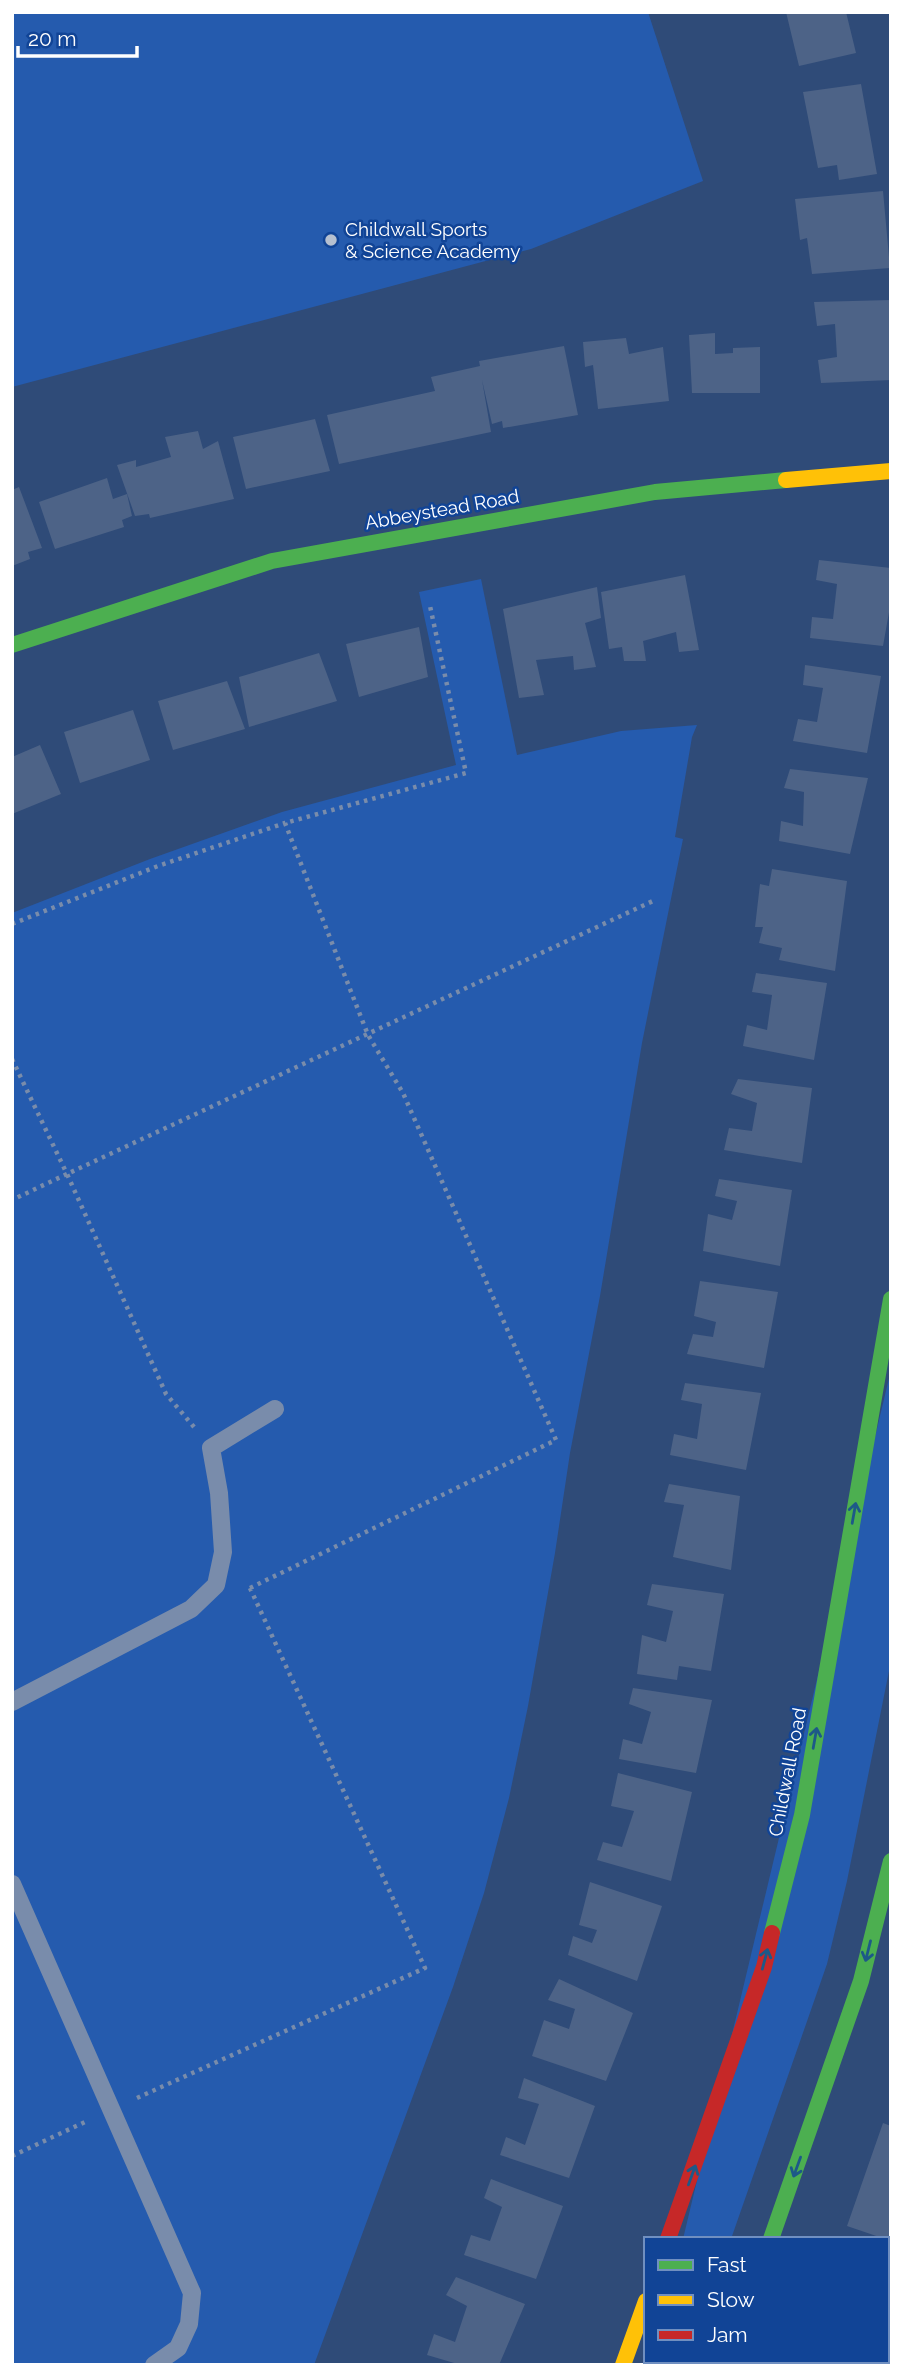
<svg xmlns="http://www.w3.org/2000/svg" width="903" height="2377" font-family="Raleway,sans-serif">
  <rect width="100%" height="100%" fill="#2f4b78"/>
  <path fill="#255bae" d="M12 12H648L703 181 531 249 12 387Z
    M481 579 517 755 621 731 697 725 692 737 675 837 683 839 642 1043 600 1296 570 1453 555 1553 528 1706 509 1798 484 1893 453 1987 314 2365H12V913L150 859 282 812 456 765 419 592Z
    M891 1370V1661L847 1881 827 1964 731 2239H683Z"/>
  <path fill="#4d6387" d="M786 12H846L856 53 799 66Z
    M861 84 877 174 839 180 837 165 818 168 803 92Z
    M883 191 890 268 812 274 807 238 800 240 795 199Z
    M891 300V380L821 383 818 360 837 357 835 324 817 326 814 302Z
    M715 333V354L733 353V348L760 347V393H692L689 335Z
    M626 338 629 354 663 347 669 401 598 409 593 365 585 367 583 342Z
    M564 346 578 415 503 428 502 421 492 424 482 380 491 432 339 464 327 415 435 391 431 377 480 366 479 361Z
    M315 419 330 471 246 489 233 437Z
    M198 431 203 449 218 441 234 499 150 518 149 514 135 516 117 465 136 460V467L171 457 165 437Z
    M107 478 113 499 127 494 132 516 122 520 124 527 55 549 39 502Z
    M19 487 42 548 28 552 30 559 12 566V490Z
    M819 560 891 568V601L883 646 810 638 812 617 833 619 837 584 816 580Z
    M685 575 699 650 679 652 676 632 643 641 646 661H624L622 647 609 649 601 592Z
    M597 587 601 618 585 623 596 667 574 670 573 656 536 660 544 695 519 698 503 609Z
    M419 627 428 677 359 697 346 644Z
    M319 653 337 701 249 727 239 677Z
    M805 665 881 676 867 753 793 741 798 719 817 722 823 688 803 685Z
    M227 681 245 729 173 750 158 701Z
    M133 710 150 760 80 783 64 732Z
    M40 745 61 794 12 814V757Z
    M790 769 868 778 850 854 779 841 781 821 803 826 804 792 784 788Z
    M772 869 847 881 835 971 779 960 782 948 759 943 763 927H755L760 884 769 886Z
    M756 973 827 983 814 1060 743 1046 747 1025 767 1030 772 995 752 992Z
    M738 1079 812 1088 802 1163 724 1150 729 1128 752 1131 757 1103 731 1094Z
    M719 1179 792 1190 780 1266 703 1251 708 1214 732 1220 737 1201 715 1196Z
    M700 1281 778 1292 764 1368 687 1354 693 1334 713 1337 716 1322 694 1316Z
    M685 1383 761 1393 746 1470 670 1455 674 1434 697 1439 702 1404 681 1400Z
    M669 1484 740 1496 731 1570 673 1557 684 1505 664 1502Z
    M652 1584 724 1594 711 1671 679 1666 677 1680 637 1674 642 1635 666 1642 673 1611 647 1605Z
    M633 1688 712 1700 696 1773 619 1759 623 1739 642 1744 651 1712 629 1704Z
    M618 1773 692 1792 671 1881 597 1860 603 1842 622 1847 634 1811 611 1806Z
    M590 1882 662 1906 637 1981 568 1955 573 1936 592 1943 597 1930 579 1925Z
    M559 1979 633 2013 606 2081 532 2056 544 2020 569 2029 575 2009 548 2000Z
    M524 2078 595 2106 569 2178 500 2155 506 2137 525 2145 539 2104 518 2098Z
    M883 2123 891 2126V2241L847 2226Z
    M491 2179 563 2206 536 2279 464 2255 471 2235 490 2241 502 2207 484 2198Z
    M456 2277 525 2304 499 2365H461L427 2355 434 2334 455 2342 467 2306 446 2295Z
    M805 2361H873L872 2365H804Z"/>
  <g fill="none" stroke-linecap="round" stroke-linejoin="round">
    <path stroke="#798cab" stroke-width="4.5" stroke-dasharray="3.5 5" stroke-linecap="butt" d="M12 924 158 866 285 823
      M12 1059 67 1174 12 1200
      M194 1427 166 1394 67 1174 655 900
      M250 1588 556 1440 403 1093 368 1035 285 823 466 773 430 606
      M137 2098 425 1968 250 1588 248 1587
      M12 2156 85 2122"/>
    <path stroke="#798cab" stroke-width="18" d="M12 1702 191 1609 216 1585 223 1552 219 1493 211 1448 275 1409
      M12 1884 192 2293 189 2324 178 2348 154 2365"/>
    <path stroke="#798cab" stroke-width="35" d="M887 2295H891"/>
    <path stroke="#4caf50" stroke-width="16" d="M12 645 272 561 655 492 786 480
      M772 1933 802 1815 891 1299
      M771 2239 861 1981 891 1861
      M725 2365 727 2361"/>
    <path stroke="#ffc107" stroke-width="16" d="M786 480 891 471
      M623 2365 646 2301"/>
    <path stroke="#c62828" stroke-width="16" d="M668 2239 764 1967 772 1933"/>
  </g>
  <defs><path id="oneway-shaft" d="M-6 0H5M1.5-3L5.5 0L1.5 3" fill="none" stroke-width="1.6" stroke-linecap="round" stroke-linejoin="round" transform="scale(1.75)"/></defs>
  <g stroke="#1d5988">
    <use href="#oneway-shaft" transform="translate(854 1513) rotate(-80)"/>
    <use href="#oneway-shaft" transform="translate(815 1738) rotate(-80)"/>
    <use href="#oneway-shaft" transform="translate(868 1951) rotate(104)"/>
    <use href="#oneway-shaft" transform="translate(765 1959) rotate(-75)"/>
    <use href="#oneway-shaft" transform="translate(797 2167) rotate(110)"/>
    <use href="#oneway-shaft" transform="translate(692 2175) rotate(-70)"/>
  </g>
  <circle fill="#b6c0d0" stroke="#114496" stroke-width="2.5" cx="331" cy="240" r="7"/>
  <g text-anchor="middle" stroke-width="5" stroke-linejoin="round" paint-order="stroke">
    <g font-size="19" fill="#fff" stroke="#114496" text-anchor="start">
      <text x="345" y="236">Childwall Sports<tspan x="345" dy="22">&amp; Science Academy</tspan></text>
    </g>
    <g font-size="19" fill="#fff" stroke="#114496">
      <text transform="translate(442 509) rotate(-10)" y="7">Abbeystead Road</text>
      <text transform="translate(787 1772) rotate(-79)" y="7">Childwall Road</text>
    </g>
  </g>
  <rect width="903" height="2377" fill="none" stroke="#ffffff" stroke-width="28"/>
  <rect x="644" y="2237" width="245" height="126" fill="#114496" stroke="#708fc0" stroke-width="2"/>
  <rect x="658" y="2260" width="35" height="10" fill="#4caf50" stroke="#708fc0" stroke-width="2"/>
  <text x="707" y="2272" font-size="21" fill="#ffffff">Fast</text>
  <rect x="658" y="2295" width="35" height="10" fill="#ffc107" stroke="#708fc0" stroke-width="2"/>
  <text x="707" y="2307" font-size="21" fill="#ffffff">Slow</text>
  <rect x="658" y="2330" width="35" height="10" fill="#c62828" stroke="#708fc0" stroke-width="2"/>
  <text x="707" y="2342" font-size="21" fill="#ffffff">Jam</text>
  <path d="M18 46v10h119v-10" fill="none" stroke="#ffffff" stroke-width="3.5"/>
  <text x="28" y="46" font-size="21" fill="#ffffff" stroke="#114496" stroke-width="5" paint-order="stroke">20 m</text>
</svg>
